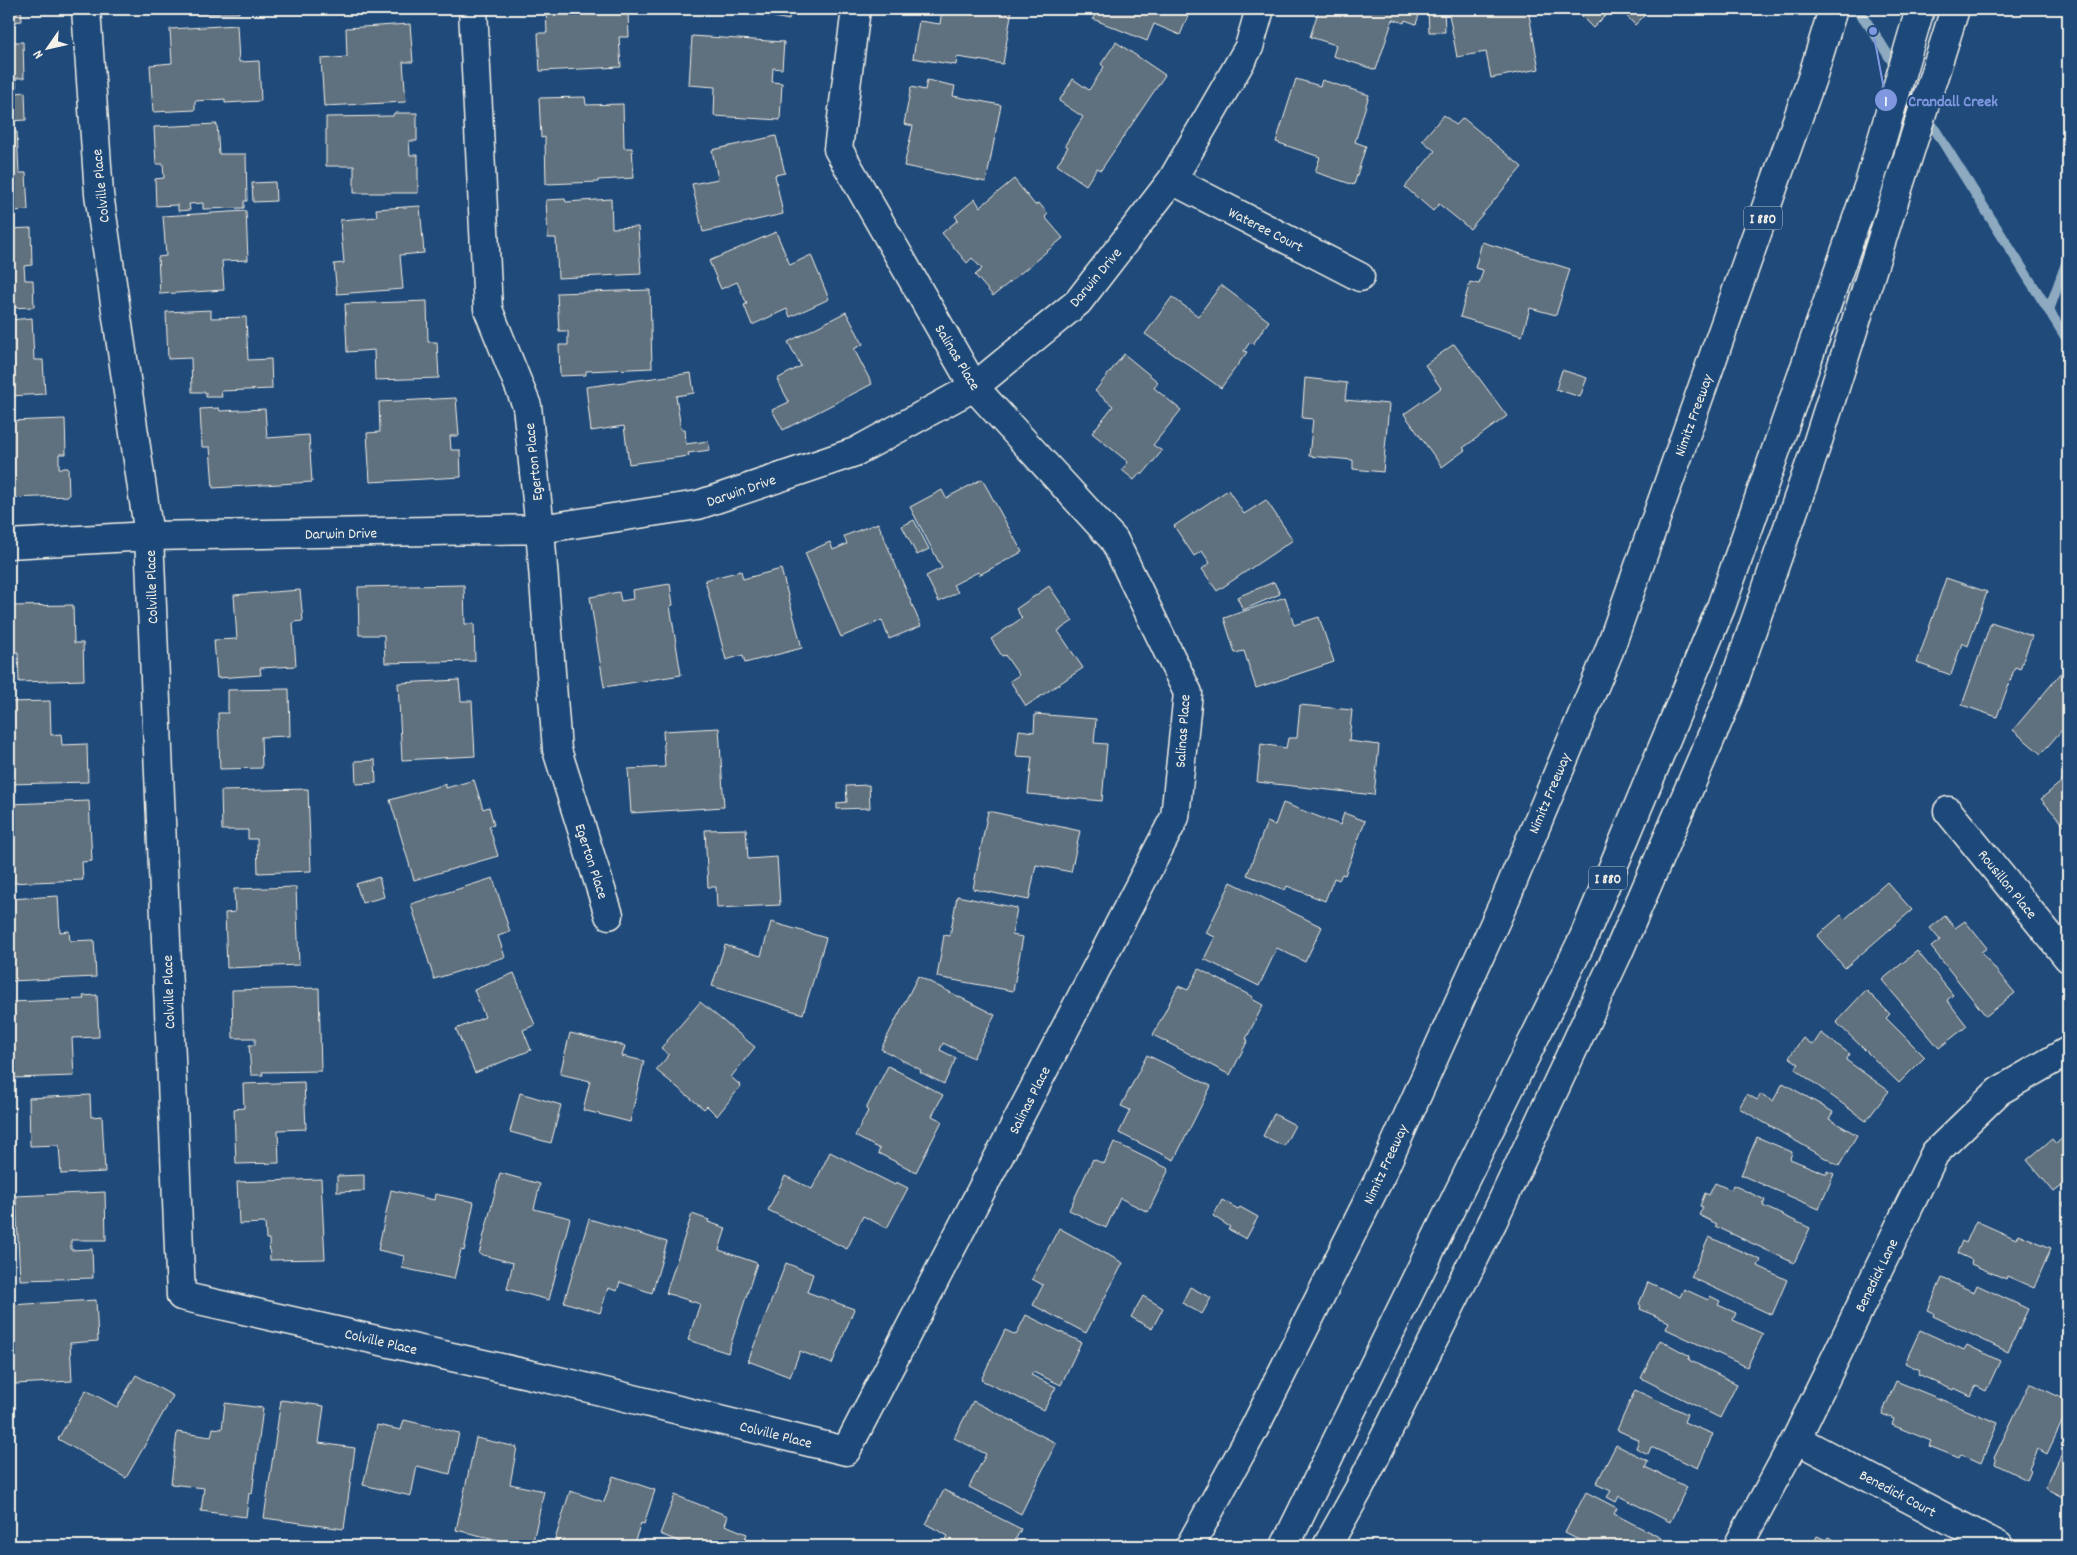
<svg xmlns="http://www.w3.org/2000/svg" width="2077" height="1555" font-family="Dekko,sans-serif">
  <rect width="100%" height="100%" fill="#1f4a7a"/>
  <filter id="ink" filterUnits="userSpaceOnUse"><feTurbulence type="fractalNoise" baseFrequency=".02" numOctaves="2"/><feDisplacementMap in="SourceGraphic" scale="10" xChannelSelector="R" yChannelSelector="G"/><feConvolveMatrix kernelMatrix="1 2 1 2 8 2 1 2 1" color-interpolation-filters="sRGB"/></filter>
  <g filter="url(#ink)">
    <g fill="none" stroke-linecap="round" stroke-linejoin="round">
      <path stroke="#8daac0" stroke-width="10" d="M1857 9 1873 31 2068 341
        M2049 310 2068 258"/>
    </g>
    <path fill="#5e6f7e" stroke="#f4f1e8" d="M9 9H21L22 21 9 22Z
      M174 9H239V13L174 14Z
      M546 9H643V12L628 13 629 37H619L621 67 540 71 538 33H547Z
      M733 9H791L789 20Z
      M942 9H1012L1003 64 957 57 956 65 913 58 919 21 940 24Z
      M1097 9H1191L1180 35 1154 24 1147 41 1093 19Z
      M1319 9H1421L1416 24 1405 20 1404 23 1393 19 1376 70 1333 56 1336 45 1310 37Z
      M1428 9H1444L1445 32H1429Z
      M1448 9H1528L1539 69 1491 78 1486 52 1457 57Z
      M1574 9H1612L1593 28Z
      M1620 9H1651L1635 25Z
      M410 24 413 62H403L406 102 324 106 321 59 347 57 346 28Z
      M237 25 239 62 259 61 261 101 225 103V99L195 101V110L153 112 150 65 172 63 170 29Z
      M692 36 784 42 782 69 773 68 772 82 782 83 780 120 714 116 715 87 689 85Z
      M9 42H23L24 78H16L17 93 25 92 26 120 9 121Z
      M1116 42 1165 75 1101 170 1097 168 1086 185 1057 165 1068 147 1065 145 1083 117 1059 101 1073 79 1089 90 1104 67 1101 64Z
      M1296 79 1320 86 1322 80 1369 95 1355 142 1366 146 1354 185 1315 172 1320 157 1276 142Z
      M927 80 955 86 953 96 1001 105 986 182 904 166 913 126 904 124 911 87 925 90Z
      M585 97 586 105 623 104 624 148H632L634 178 598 180V182L546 184 545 137 541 138 539 98Z
      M394 113H417V141H409L410 155H418V193H354V166H326V117L393 116Z
      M1444 115 1456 125 1463 118 1522 167 1470 229 1439 204 1433 211 1405 187 1435 151 1422 140Z
      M217 124 219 154H246L247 201H244V208L203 209V203L189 204 190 210 178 211V205L156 206 155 179 164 178 163 164H156L154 127Z
      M9 132H17L19 173H26L28 210 12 211V215L9 216Z
      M776 136 785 173 775 175 783 214 703 232 692 184 718 179 712 150Z
      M1014 179 1035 205 1039 203 1048 214 1045 217 1063 238 993 296 975 275 982 269 972 258 967 263 942 233 958 220 955 216 975 199 980 207Z
      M275 182 276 201 253 202 252 183Z
      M565 199 566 202 611 199 612 228 638 227 641 274 558 278 556 238H548L546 200Z
      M420 206 424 253 400 255 403 289 337 294 334 264 344 263 340 220 377 217 376 209Z
      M246 211 248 260 222 261 224 290 160 294 158 257 166 256 163 216Z
      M31 228 32 265 24 266 25 280H33L34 307 9 308V229Z
      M776 232 790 265 811 255 829 299 790 317 787 309 752 325 744 305 747 304 737 282 721 289 709 261Z
      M1482 242 1570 269 1556 315 1530 308 1522 336 1460 317 1470 282 1479 284 1483 270 1475 268Z
      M1221 285 1269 321 1253 344 1250 342 1244 351 1247 352 1221 388 1145 334 1172 297 1198 316Z
      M650 290 652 368 586 371V375L560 376 559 345H568V331H559L557 293Z
      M427 301 428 342H437L439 378 375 380 374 350 347 352 345 304Z
      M211 310V318L246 317 248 360 271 359 272 389 221 391 222 397H206V392H192L191 358 168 359 166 312Z
      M846 312 863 344 854 349 872 384 783 430 772 410 789 402 777 379 801 366 788 342Z
      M32 318 34 360H43L45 394 9 396V320Z
      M1454 344 1507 416 1463 448 1465 450 1442 467 1404 414 1441 388 1425 365Z
      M1124 354 1158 382 1154 388 1181 410 1153 445 1162 451 1143 474 1141 472 1134 480 1122 470 1128 462 1092 433 1113 406 1095 391Z
      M1562 370 1587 378 1580 397 1556 389Z
      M691 373 694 393 676 396 681 429H685L686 444 708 441 710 450 688 453 689 456 629 464 624 426 591 431 586 387Z
      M1305 378 1347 383 1345 400 1389 404 1383 472 1353 469V460L1309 456 1313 419 1302 418Z
      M456 398 459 436H450L451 450H460L461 477 370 482 367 433 380 432 379 402Z
      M219 408 220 411 265 409 267 438 309 435 312 482 213 488 210 447H202L200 409Z
      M65 419 66 454H59V468H68L69 496 9 498V421Z
      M982 479 1022 552 979 575 978 572 953 585 958 592 939 602 926 576 942 568 910 507 942 490 946 498Z
      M1228 490 1244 514 1266 500 1293 540 1217 591 1202 569 1210 563 1202 551 1194 556 1174 526Z
      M914 520 929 549 917 555 902 526Z
      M878 523 921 626 889 639 882 620 841 637 805 553 830 542 833 550 847 544 844 536Z
      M781 569 802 648 745 663 743 655 726 660 705 580 741 571 743 579Z
      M1946 578 1987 592 1968 646 1962 643 1951 675 1917 663Z
      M1274 582 1280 594 1243 610 1237 597Z
      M670 584 673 605 670 606 681 675 604 687 590 597 619 592 621 601 633 599 632 590Z
      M464 585 465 624H474L475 661 385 663 384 635H359L358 587Z
      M1049 586 1073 621 1058 631 1083 668 1026 706 1010 681 1019 675 1005 655 1002 656 991 639 1022 618 1016 609Z
      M300 590 303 621 293 622 296 666 260 668 261 675 217 678 214 640 237 639 234 595Z
      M1285 597 1294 625 1319 617 1334 662 1256 688 1244 651 1235 653 1224 618Z
      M73 605 74 643H83L84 680 19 682 18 652 9 653V606Z
      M1991 622 2032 636 2020 669 2015 667 1997 717 1962 705Z
      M2068 665V723L2041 754 2013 730Z
      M459 680 461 701H472L475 756 402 760 398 683Z
      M289 689 290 736 261 737 262 768 220 769 218 713H228V690Z
      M50 701 51 735 61 734 62 745 87 744 88 782 9 784V702Z
      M1300 705 1352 710 1349 741 1379 745 1374 795 1257 782 1261 744 1286 748 1288 738H1297Z
      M1035 714 1096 719 1094 743 1107 744 1102 801 1028 794 1032 757 1016 756 1019 730 1034 732Z
      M719 728 724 807 631 813 628 769 665 767 663 731Z
      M375 760 376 783 356 784 355 761Z
      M2068 776V821L2064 825 2041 799Z
      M474 780 483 809 489 807 494 825 489 826 498 856 414 880 390 800 446 784V788Z
      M869 785 870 808 837 809V803L847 802 846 786Z
      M308 789 311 871 258 873 257 839H248V830H222L221 791Z
      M89 801 92 861 82 862 83 880 9 883V804Z
      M1283 803 1340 825 1344 813 1365 821 1345 875 1342 874 1339 880 1334 878 1325 901 1287 886 1285 890 1247 875 1267 822 1275 825Z
      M988 811 1080 831 1071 872 1036 865 1029 900 973 889Z
      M746 829 748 859 777 857 780 905 717 908 716 887H708L705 830Z
      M379 877 384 897 362 903 356 884Z
      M493 878 510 932 498 936 505 957 434 979 411 904Z
      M1231 882 1322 927 1305 962 1277 948 1259 986 1204 959 1215 937 1206 933Z
      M1887 882 1912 910 1845 968 1817 936 1841 915 1845 919Z
      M296 887 299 965 227 968 225 913 235 912 234 889Z
      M58 896 60 932 69 931 70 941 94 940 96 977 10 981 9 899Z
      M957 896 1017 908 1012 935 1023 937 1013 991 937 977 944 935 950 936Z
      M1945 916 1955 928 1965 921 1987 948 1981 952 2015 993 1986 1016 1931 947 1940 940 1930 928Z
      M771 922 826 938 803 1014 712 986 725 945 761 956Z
      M1917 951 1953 995 1947 1000 1967 1026 1939 1048 1882 980Z
      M1199 969 1253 997 1252 999 1263 1005 1246 1039 1248 1040 1230 1075 1153 1035 1178 986 1188 990Z
      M514 973 535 1025 523 1030 531 1050 475 1073 456 1029 485 1017 474 990Z
      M918 976 995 1015 973 1058 943 1043 940 1050 956 1058 944 1084 920 1072 921 1070 881 1049Z
      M319 988 321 1071 262 1072 263 1075H251L249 1045H255V1038H233L232 990Z
      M1866 990 1890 1014 1886 1018 1925 1057 1899 1083 1836 1022Z
      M97 995 99 1037 72 1038 74 1076 14 1078 11 1002 84 999 83 996Z
      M700 1002 755 1047 731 1077 741 1086 717 1116 707 1106 704 1109 656 1070 669 1055 661 1048Z
      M570 1033 625 1046 622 1056 644 1061 630 1122 583 1110 590 1081 560 1074Z
      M1821 1033 1850 1054 1846 1060 1889 1091 1866 1121 1795 1069 1799 1064 1789 1057 1803 1038 1813 1045Z
      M1147 1055 1211 1086 1174 1160 1119 1133 1130 1110 1121 1106Z
      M888 1066 943 1095 932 1116 942 1121 916 1172 878 1153 880 1149 855 1136 868 1111 866 1109Z
      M304 1082 306 1129 278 1130 279 1163 236 1164 234 1109 244 1108 243 1084Z
      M1783 1083 1833 1112 1829 1119 1857 1135 1839 1166 1739 1108 1747 1094 1757 1100 1761 1094 1773 1101Z
      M520 1093 561 1105 551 1143 510 1132Z
      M90 1095 91 1117 102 1116 105 1172 61 1174 59 1145 30 1146 29 1098Z
      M1274 1114 1295 1125 1284 1146 1263 1136Z
      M2068 1133V1181L2054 1192 2027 1160 2052 1139 2056 1144Z
      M1757 1137 1792 1152 1790 1159 1827 1174V1171L1834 1174 1819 1209 1741 1175Z
      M1114 1142 1169 1169 1148 1212 1120 1198 1106 1228 1069 1210 1093 1159 1104 1164Z
      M830 1152 895 1185 896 1182 908 1188 887 1228 863 1216 847 1249 768 1210 785 1176 812 1189Z
      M500 1173 540 1184 534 1209 570 1218 549 1300 507 1289 513 1263 479 1254Z
      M364 1175V1191L337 1192V1176Z
      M321 1179 325 1259 270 1260 269 1239H266L265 1223 239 1224 237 1182Z
      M1715 1183 1731 1190 1733 1185 1765 1200 1763 1206 1810 1228 1794 1263 1715 1226 1717 1224 1699 1215 1703 1207 1700 1206 1705 1193 1709 1195Z
      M391 1190 434 1200 435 1194 474 1202 464 1251 461 1250 454 1279 402 1268 404 1256 378 1250Z
      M105 1192 106 1240H71V1250L92 1249 93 1278 20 1280 16 1196Z
      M2068 1198V1211L2062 1204Z
      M1222 1200 1238 1209 1240 1207 1258 1217 1246 1239 1228 1229 1230 1227 1213 1216Z
      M692 1214 709 1220 708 1222 726 1228 719 1250 757 1263 728 1353 688 1340 700 1304 666 1293Z
      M589 1219 667 1242 652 1293 620 1282 617 1291 608 1288 600 1313 564 1302Z
      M1976 1221 2016 1239 2018 1234 2051 1248 2034 1288 2007 1276 2006 1279 1971 1264 1972 1260 1957 1253 1962 1241 1966 1243Z
      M1059 1228 1123 1263 1086 1333 1033 1305 1043 1285 1032 1279Z
      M1709 1237 1761 1260 1758 1266 1787 1280 1772 1315 1691 1277Z
      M786 1263 813 1274 807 1292 854 1309 832 1364 800 1351 790 1377 748 1361Z
      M1942 1278 1974 1292 1977 1285 2028 1309 2008 1352 1933 1316 1934 1313 1928 1310Z
      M1648 1282 1680 1297 1684 1289 1708 1300 1710 1296 1720 1301 1718 1305 1736 1313 1733 1320 1763 1334 1747 1367 1666 1329 1669 1322 1640 1309 1641 1306 1639 1304Z
      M1190 1287 1211 1298 1202 1314 1182 1303Z
      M1143 1296 1163 1308 1152 1329 1131 1317Z
      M96 1300 98 1341 70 1343 72 1381 15 1384 10 1305Z
      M1026 1315 1081 1342 1061 1385 1033 1372 1031 1375 1056 1387 1044 1410 981 1380 1005 1330 1016 1335Z
      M1920 1330 1964 1350 1967 1345 2000 1361 1986 1391 1976 1386 1971 1396 1954 1388 1953 1390 1918 1374 1920 1370 1905 1363Z
      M1660 1340 1690 1356 1689 1360 1737 1384 1720 1418 1641 1378Z
      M136 1375 173 1396 126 1478 58 1439 86 1390 117 1407Z
      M1896 1381 1998 1423 1981 1463 1961 1454 1959 1458 1929 1446 1931 1441 1892 1425 1894 1419 1882 1414Z
      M2030 1383 2068 1401V1409L2047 1454 2038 1449 2029 1469 2031 1471 2027 1480 1995 1464 1996 1460 1994 1458Z
      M1635 1390 1687 1414 1684 1422 1713 1434 1698 1468 1651 1447 1648 1454 1636 1448 1639 1440 1617 1430Z
      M281 1400 324 1406 319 1443 355 1448 344 1529 264 1518Z
      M973 1401 1056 1443 1021 1514 969 1487 986 1454 954 1438Z
      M225 1403 263 1408 252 1494 249 1493 246 1517 201 1511 204 1488 171 1484 177 1432 211 1437 213 1428 222 1429Z
      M404 1420 459 1433 450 1474 417 1466 411 1496 363 1485 377 1425 401 1430Z
      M476 1438 517 1447 510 1484 544 1491 532 1546H497L499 1540 456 1530Z
      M2068 1441V1500L2045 1488Z
      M1616 1445 1648 1461 1645 1467 1687 1487 1670 1522 1619 1496 1616 1502 1607 1497 1611 1491 1596 1484Z
      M613 1476 655 1490 644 1524 641 1523 633 1546H553L570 1491 604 1502Z
      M944 1490 1021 1529 1012 1546H950L944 1543 948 1536 926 1524Z
      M1586 1492 1617 1508 1614 1514 1661 1538 1656 1546H1591L1565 1533Z
      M675 1495 728 1516 725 1525 747 1534 742 1546H691L660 1534Z
      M1817 1536 1826 1540 1828 1537 1847 1546H1812Z
      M765 1538 783 1546H762Z"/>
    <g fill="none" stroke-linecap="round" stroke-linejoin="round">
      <defs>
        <path id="street" d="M86 9 99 194 149 536 181 1296 572 1384 846 1451 1175 817 1188 693 1114 540 974 387 838 149 856 9
          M473 9 488 309 527 406 540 529 557 750 609 915
          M1172 180 1360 277
          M9 544 149 536 540 529 698 505 855 452 974 387 1078 302 1172 180 1249 47 1260 9
          M1948 811 2068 958
          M1796 1439 1999 1546
          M1738 1546 1796 1439 1935 1153 1999 1091 2068 1051"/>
        <path id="highway" d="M1190 1546 1254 1429 1383 1171 1505 900 1609 651 1812 78 1833 9
          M1285 1546 1583 939 1721 607 1869 184 1920 9
          M1327 1546 1359 1489 1493 1221 1618 953 1729 696 1817 444 1955 9"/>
      </defs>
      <use href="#street" stroke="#f4f1e8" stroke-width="31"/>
      <use href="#highway" stroke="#f4f1e8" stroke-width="31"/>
      <use href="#street" stroke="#1f4a7a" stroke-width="28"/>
      <use href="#highway" stroke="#1f4a7a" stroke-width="28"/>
    </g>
  </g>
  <g text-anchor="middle" stroke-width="4" stroke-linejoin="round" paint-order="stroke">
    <g fill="#1f4a7a" stroke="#b4bfc7" stroke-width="1">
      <rect x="1744" y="206.5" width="38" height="23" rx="4"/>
      <rect x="1589" y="866.5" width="38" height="23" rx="4"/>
    </g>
    <g font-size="14" font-weight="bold" fill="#f4f1e8">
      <text x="1763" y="223">I 880</text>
      <text x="1608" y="883">I 880</text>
    </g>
    <g font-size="15" fill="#f4f1e8" stroke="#1f4a7a">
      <text transform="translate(100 186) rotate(-96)" y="5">Colville Place</text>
      <text transform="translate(1266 229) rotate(27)" y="5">Wateree Court</text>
      <text transform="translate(1095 277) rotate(-50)" y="5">Darwin Drive</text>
      <text transform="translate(958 357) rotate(59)" y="5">Salinas Place</text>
      <text transform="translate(1693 415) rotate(-70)" y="5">Nimitz Freeway</text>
      <text transform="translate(533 462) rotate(-96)" y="5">Egerton Place</text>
      <text transform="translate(741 490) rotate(-19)" y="5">Darwin Drive</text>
      <text transform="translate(341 533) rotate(-1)" y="5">Darwin Drive</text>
      <text transform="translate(151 587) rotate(-92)" y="5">Colville Place</text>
      <text transform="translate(1182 731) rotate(-86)" y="5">Salinas Place</text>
      <text transform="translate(1549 793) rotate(-67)" y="5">Nimitz Freeway</text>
      <text transform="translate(592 861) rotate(72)" y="5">Egerton Place</text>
      <text transform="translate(2008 884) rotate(51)" y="5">Rousillon Place</text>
      <text transform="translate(168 992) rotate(-92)" y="5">Colville Place</text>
      <text transform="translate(1029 1100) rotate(-63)" y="5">Salinas Place</text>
      <text transform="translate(1385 1164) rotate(-65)" y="5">Nimitz Freeway</text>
      <text transform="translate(1876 1275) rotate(-64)" y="5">Benedick Lane</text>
      <text transform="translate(381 1341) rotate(13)" y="5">Colville Place</text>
      <text transform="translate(776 1434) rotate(14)" y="5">Colville Place</text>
      <text transform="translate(1898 1493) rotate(28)" y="5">Benedick Court</text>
    </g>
  </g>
  <path fill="none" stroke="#7e97df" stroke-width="2" d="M1873 31L1886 100"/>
  <g fill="#7e97df" stroke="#1f4a7a" stroke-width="2">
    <circle cx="1873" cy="31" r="5"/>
    <circle cx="1886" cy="100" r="12"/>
  </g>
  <g font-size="15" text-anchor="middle" font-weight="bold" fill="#fff">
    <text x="1886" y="106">1</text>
  </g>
  <g font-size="16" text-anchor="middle" font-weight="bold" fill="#7e97df" stroke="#1f4a7a" stroke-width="4" stroke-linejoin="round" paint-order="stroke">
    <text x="1953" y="106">Crandall Creek</text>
  </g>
  <rect width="2077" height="1555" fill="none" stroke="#1f4a7a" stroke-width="30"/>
  <rect x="15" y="15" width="2047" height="1525" fill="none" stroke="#f4f1e8" stroke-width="2" filter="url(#ink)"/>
  <g transform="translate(48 48) rotate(236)" stroke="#1f4a7a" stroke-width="4" paint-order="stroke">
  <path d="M0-4L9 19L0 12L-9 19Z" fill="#f4f1e8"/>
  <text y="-8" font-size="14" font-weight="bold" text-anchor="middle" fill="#f4f1e8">N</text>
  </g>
</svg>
